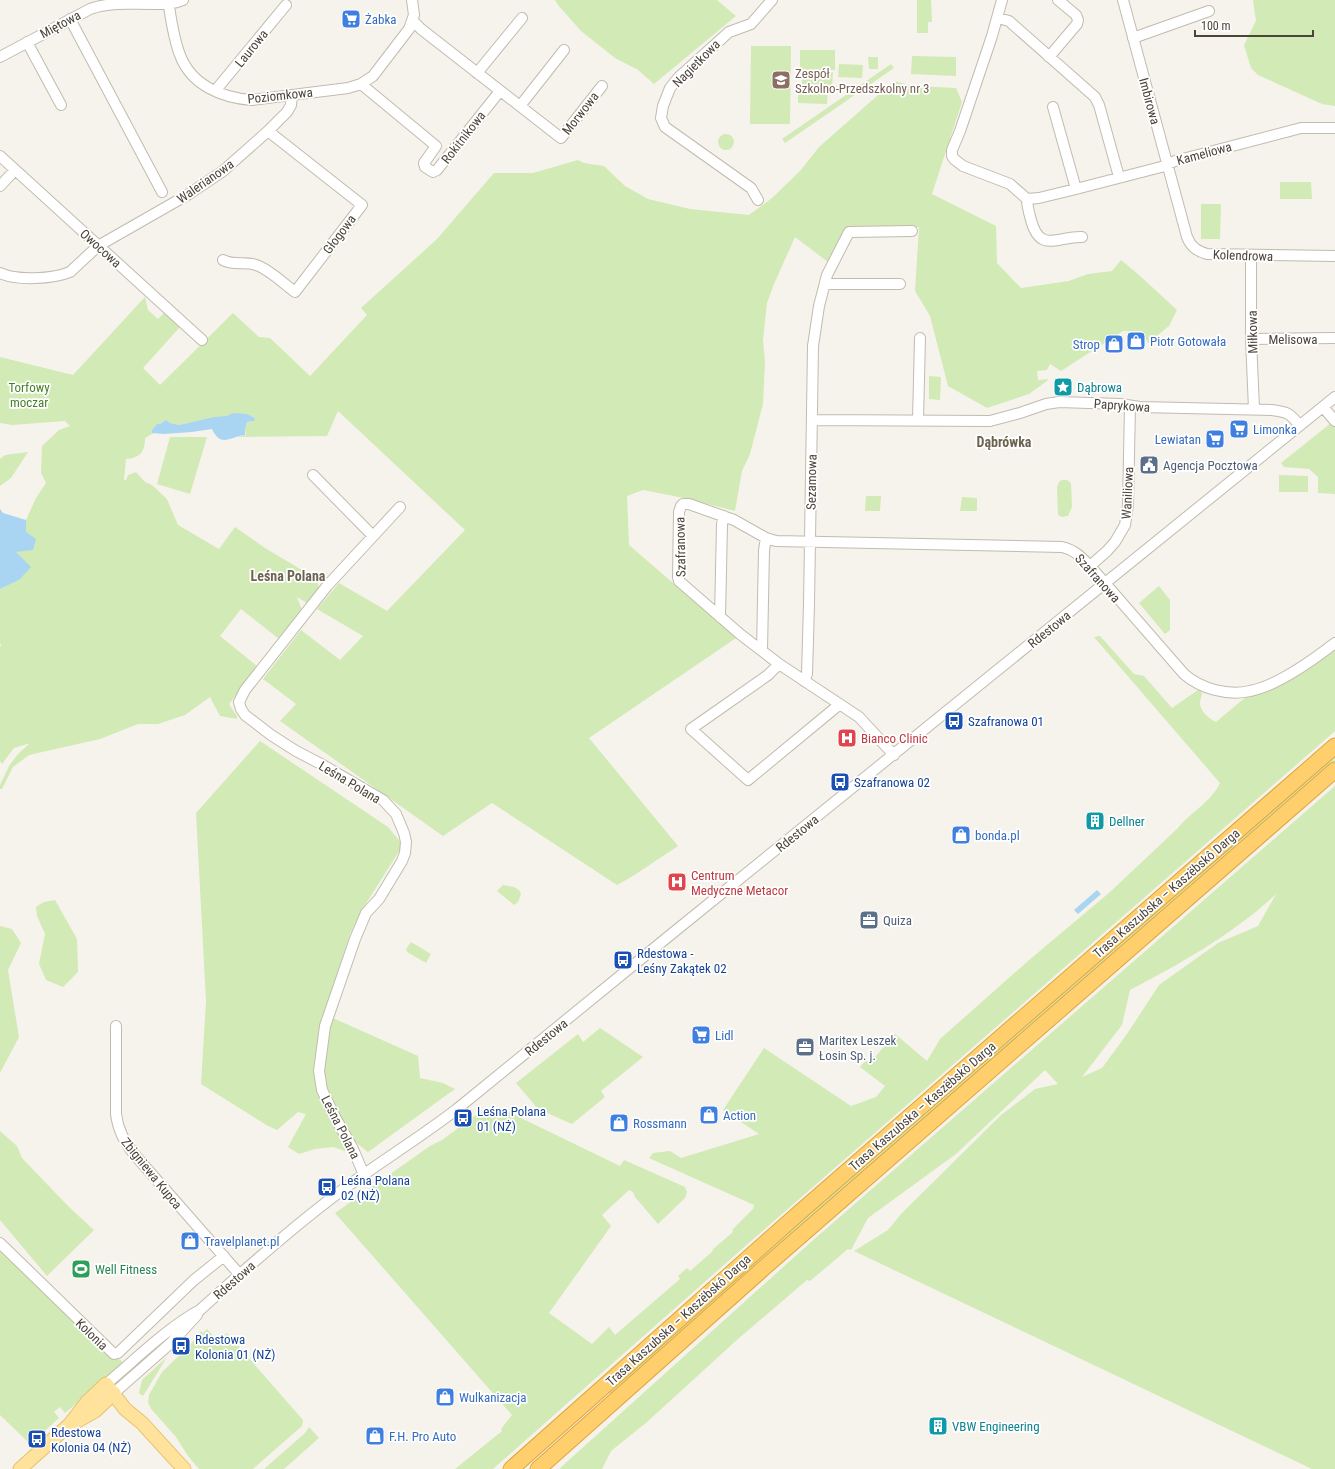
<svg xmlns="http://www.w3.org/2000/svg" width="1335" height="1469" font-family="'Roboto Condensed',sans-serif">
  <rect width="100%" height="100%" fill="#f6f3ec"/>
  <path fill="#d2eab5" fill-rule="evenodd" d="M555 0H717L736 16 654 84 638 70 615 58 581 31 558 5Z
    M917 0H931L932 22H928V33H917Z
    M1253 0H1335V106L1322 104 1258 75 1251 68 1244 45 1256 21Z
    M751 46H791L790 124H750Z
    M800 50H835V70H800Z
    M912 56 956 57V76L911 74Z
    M868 57H878V69H869Z
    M839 64 863 65 862 78 838 77Z
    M891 64 894 68 785 143 782 139Z
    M802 71 833 72 832 86 802 85Z
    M894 81 914 86 956 88 962 102 932 194 996 226 997 263 1021 288 1069 281 1088 274 1112 271 1121 260 1139 275 1177 310 1169 326 1148 343 1142 331H1123L1061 371 1050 364 1047 370 1037 371 1038 380 1048 379 1047 381 1029 394 987 408 948 386 930 316 915 291 919 227 847 229 828 262 795 237 774 284 767 303 763 340 765 362 763 404 750 454 742 471 735 511 684 498 643 490 627 496 629 545 673 583 687 592 739 636 589 738 678 846 633 876 617 885 492 803 443 836 280 721 296 704 263 679 301 630 340 660 363 636 317 609 339 583 387 611 465 530 338 411 327 436 238 437 246 435 245 429 247 422 254 421V417L233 413 227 417H215L179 425 169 423 166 420 160 424H157L152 430 154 433 145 438C145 452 140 458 126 459L124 480H126L128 475 136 472 145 482 152 485 167 499 178 525 219 549 235 527 265 548 317 579 319 588 307 603 297 597 302 610 279 639 241 609 220 636 258 667 229 704 237 716V719L220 716 210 697 185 715 158 724H138L100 739 29 755 13 767 2 789H0V785L9 766 18 754 29 744H27L14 748 2 764 0 761V647L1 645 0 643V589L19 580 16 552 26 532V520L36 498 46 483 41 473 42 446 59 430 70 426 65 421 12 425 0 423V357L73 375 145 297 148 310 158 319 164 313 180 327 143 368 160 385 233 313 259 337 270 338 310 376 367 315 361 308 437 239 494 173H533L578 160 584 163 604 166 625 186 648 199 690 209 749 215 772 198 800 171 819 147Z
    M798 87H828L827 104 798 103Z
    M718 142a8 8 0 1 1 16 0a8 8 0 1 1-16 0Z
    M1280 182H1311L1312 199H1280Z
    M1201 204H1221L1220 239H1201Z
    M929 376 941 377 940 400 929 399Z
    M1331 423 1335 427V494L1318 493V477L1309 469 1284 467 1281 463Z
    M170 437H207L190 494 157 484Z
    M28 452 11 478 0 486V459L5 455Z
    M1279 475 1308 476V492H1279Z
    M1062 480H1067L1071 483 1072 507 1068 516 1062 517 1058 515 1057 487 1059 482Z
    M866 496H881L880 511H865Z
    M962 497 977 498V511H960Z
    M1159 586 1170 600V630L1165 634 1139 603Z
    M1100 636 1134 674 1144 676 1172 708 1195 692 1198 690 1201 691C1203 696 1200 698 1200 703 1200 712 1210 719 1216 722L1247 696 1335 648V731L742 1249 493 1469H455L502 1431 501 1429 512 1415 335 1213 430 1146 442 1140 480 1112 498 1107 620 1166 624 1160 685 1187 687 1192 685 1198 658 1224 635 1197 633 1192 629 1190 602 1215 611 1226 549 1313 592 1344 609 1327 615 1335 680 1279 678 1276 687 1268 690 1271 713 1251 712 1250 733 1232 732 1230 753 1209 754 1205 649 1158 653 1153 670 1151 681 1158 759 1134 723 1110 764 1048 851 1106 876 1097 885 1086 860 1067 866 1060 870 1063 895 1034 927 1061 940 1039 1028 961 1110 892 1178 828C1191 812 1211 802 1220 783L1094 637Z
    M260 741 388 827 403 845 362 910 350 934 324 1014 418 1056 420 1078 443 1083 455 1089 368 1152 350 1138 345 1151 333 1147 315 1149 299 1154 288 1147 306 1114 298 1112 277 1130 268 1126 201 1084 206 1001 196 813Z
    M1335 754V761L773 1251 611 1395 608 1391 747 1267Z
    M1335 786V1469H1312L854 1251 888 1230 901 1214 1000 1116 1035 1089 1058 1084 1045 1070 956 1154 868 1218 851 1250 848 1249 810 1281 807 1280 739 1338 647 1422 611 1451 602 1469H559L811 1242ZM1276 894 1258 926 1218 943 1159 985 1127 1034 1102 1068 1082 1077 1122 1025 1130 990C1180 964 1235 933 1276 894Z
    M503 885 514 887 519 890 521 894 518 902 514 905 497 891Z
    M55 900 77 939 78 972 63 987 46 980 39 964 45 934 37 916 36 907 44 902Z
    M0 926 12 929 21 943 8 970 19 1037 0 1073Z
    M411 942 431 954 426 963 407 952 406 949Z
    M600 1028 643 1057 601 1091 605 1097 572 1124 538 1109 516 1083 578 1034 583 1042Z
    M0 1131 17 1146 22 1158 69 1207 94 1230 47 1276 0 1220Z
    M0 1247 120 1357 119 1359 123 1362 122 1365 92 1390 85 1393 77 1403 65 1413 60 1407 54 1412 59 1418 30 1444 0 1415Z
    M207 1329 218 1341 227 1333 303 1420 302 1426 253 1469H199L188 1456 176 1437 152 1410 148 1403 149 1395 162 1372 190 1345 201 1331 203 1333Z
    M167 1357 143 1396 139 1393 142 1380Z
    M309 1427 319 1438 284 1469H264L305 1433Z"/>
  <path fill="#a9d4f2" d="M233 413 247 414 255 418 254 421 247 422 245 429V435C229 437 221 448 212 429L192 432 164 434 152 433V430L157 424H160L166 420 170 423 179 425 214 417 227 416Z
    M0 509 3 513 26 520V532L36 539 33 550 16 552 31 567 19 580 0 589Z
    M1097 890 1101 894 1078 914 1074 910Z"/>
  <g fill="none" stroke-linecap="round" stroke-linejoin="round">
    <defs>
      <path id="minor" d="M168 0C171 18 173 37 180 55 191 85 222 98 252 100L348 88 361 84 373 76 409 29 414 15 412 0
        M1002 0 992 36 960 131 952 150V156L954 159 963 166 1010 184 1027 199 1039 198 1076 189 1161 167 1175 161 1301 128H1335
        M1123 0 1187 237C1191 247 1197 251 1207 254L1335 256
        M998 18 1009 21 1095 97 1099 105 1119 177
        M70 19 162 192
        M413 21 421 29 561 138 602 86
        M1133 38 1209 11
        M27 42 61 105
        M0 57 90 9C109 2 129 4 149 4 161 4 172 5 183 0
        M1049 57 1077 24 1078 20 1076 15 1058 0
        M477 73 522 18
        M361 84 436 146 424 163 425 167 433 172 437 170 500 91
        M215 91 286 5
        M520 106 564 50
        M1053 107 1076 189
        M0 156 202 340
        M0 186 15 170
        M1027 199C1027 206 1029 213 1031 220 1040 254 1058 236 1082 237
        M758 200 751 188 665 127 661 118 663 106 670 88 679 77 729 32 751 24 772 0
        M1251 255V339L1254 409
        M223 260C233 266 245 261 256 265 269 269 284 284 295 292L362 205 268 131
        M0 273C17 281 53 279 70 272L98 246 189 194 223 171 268 131 287 112 291 105 292 95
        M825 284H900
        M1251 339 1335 338
        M1323 407 1335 421
        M812 420 990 421 1020 413 1046 404 1059 402 1120 404 1140 407 1272 410C1287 412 1290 413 1299 425
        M918 420 920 338
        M313 475 373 536
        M1090 566 1107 551 1115 542 1125 525 1128 505 1130 406
        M720 617 722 524 724 516
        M762 650 764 550 766 538
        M779 664 768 675 691 729 748 780 840 704
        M804 681 807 674 809 604 813 346 819 306 827 275 849 232 912 231
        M894 755 859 717 779 664 740 634 679 581 678 577 679 512 681 506 683 504H689L734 520 766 538 776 541 1062 547C1075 550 1081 557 1090 566L1184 674C1201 689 1228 696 1250 691 1277 686 1313 660 1335 643
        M116 1026V1114C118 1130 124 1141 134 1154L240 1275
        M364 1175 353 1149 335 1117 322 1090 319 1071 325 1026 355 939 366 913 379 899 402 861 405 853 406 842 404 833 396 814 383 800 321 764 296 751 271 735 245 715 241 709 239 702 245 690 327 586 400 507
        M0 1243 114 1354 118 1353 194 1280 224 1256
        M106 1384C135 1360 168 1327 200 1310 243 1271 287 1232 333 1197 373 1166 417 1140 457 1109L669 936 1335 397
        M114 1393 172 1342 197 1315"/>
      <path id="major" d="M72 1424 95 1411 114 1393
        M20 1469 70 1424 87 1402 106 1384 125 1409 142 1423 184 1469"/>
      <path id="highway" d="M511 1469 799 1213 1335 746
        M538 1469 766 1266 1335 770"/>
    </defs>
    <use href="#minor" stroke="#c2bbae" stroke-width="12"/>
    <use href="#major" stroke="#e6c16a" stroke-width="15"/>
    <use href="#highway" stroke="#e0a43c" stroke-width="17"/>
    <use href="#minor" stroke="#fff" stroke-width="10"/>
    <use href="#major" stroke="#ffe39c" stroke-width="13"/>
    <use href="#highway" stroke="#ffcf6e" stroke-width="15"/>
  </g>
  <defs>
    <symbol id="supermarket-square" viewBox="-11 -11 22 22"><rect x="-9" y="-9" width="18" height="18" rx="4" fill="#3f7fe0" stroke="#fff"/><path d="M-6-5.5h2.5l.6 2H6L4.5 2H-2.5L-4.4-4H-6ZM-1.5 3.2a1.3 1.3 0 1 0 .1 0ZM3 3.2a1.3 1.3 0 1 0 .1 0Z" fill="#fff"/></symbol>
    <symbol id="school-square" viewBox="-11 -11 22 22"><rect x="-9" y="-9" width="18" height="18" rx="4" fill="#8d6e63" stroke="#fff"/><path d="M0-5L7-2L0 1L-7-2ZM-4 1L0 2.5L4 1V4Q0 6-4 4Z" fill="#fff"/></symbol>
    <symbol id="shop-square" viewBox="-11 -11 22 22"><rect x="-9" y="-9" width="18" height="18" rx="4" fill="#3f7fe0" stroke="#fff"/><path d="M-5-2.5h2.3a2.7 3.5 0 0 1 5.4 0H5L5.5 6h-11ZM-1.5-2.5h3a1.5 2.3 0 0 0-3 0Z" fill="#fff"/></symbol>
    <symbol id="sight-square" viewBox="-11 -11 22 22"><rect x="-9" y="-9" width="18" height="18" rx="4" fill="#0f9aa8" stroke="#fff"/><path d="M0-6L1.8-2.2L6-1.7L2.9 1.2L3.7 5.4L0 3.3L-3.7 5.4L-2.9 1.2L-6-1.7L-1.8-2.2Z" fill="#fff"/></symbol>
    <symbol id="civic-square" viewBox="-11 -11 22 22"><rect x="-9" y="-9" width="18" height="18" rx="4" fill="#5c6f8a" stroke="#fff"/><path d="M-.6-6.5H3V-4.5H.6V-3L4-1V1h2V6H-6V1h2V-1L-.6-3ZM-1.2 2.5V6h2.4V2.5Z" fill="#fff"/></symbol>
    <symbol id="bus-square" viewBox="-11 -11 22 22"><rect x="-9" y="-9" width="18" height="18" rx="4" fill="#1a4fb4" stroke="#fff"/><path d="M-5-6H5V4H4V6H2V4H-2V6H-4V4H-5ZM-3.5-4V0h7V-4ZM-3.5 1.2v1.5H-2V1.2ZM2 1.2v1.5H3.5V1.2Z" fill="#fff"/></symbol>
    <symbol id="hospital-square" viewBox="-11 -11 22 22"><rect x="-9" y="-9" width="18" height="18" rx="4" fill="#e0444e" stroke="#fff"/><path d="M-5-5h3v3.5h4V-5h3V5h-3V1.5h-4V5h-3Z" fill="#fff"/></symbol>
    <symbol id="building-square" viewBox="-11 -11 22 22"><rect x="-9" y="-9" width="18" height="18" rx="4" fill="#0f9aa8" stroke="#fff"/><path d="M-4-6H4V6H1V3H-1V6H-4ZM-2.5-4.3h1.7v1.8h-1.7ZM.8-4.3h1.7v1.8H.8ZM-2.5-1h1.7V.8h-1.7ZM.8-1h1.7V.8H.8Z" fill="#fff"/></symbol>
    <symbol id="office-square" viewBox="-11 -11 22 22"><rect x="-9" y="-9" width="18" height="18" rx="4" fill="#5c6f8a" stroke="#fff"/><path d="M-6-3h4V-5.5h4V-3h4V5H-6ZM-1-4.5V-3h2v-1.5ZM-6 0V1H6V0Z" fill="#fff"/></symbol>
    <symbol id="stadium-square" viewBox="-11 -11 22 22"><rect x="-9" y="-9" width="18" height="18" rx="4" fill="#2e9e5b" stroke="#fff"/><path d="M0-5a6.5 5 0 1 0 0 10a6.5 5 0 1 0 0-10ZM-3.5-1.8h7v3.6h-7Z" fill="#fff"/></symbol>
  </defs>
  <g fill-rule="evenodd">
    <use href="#supermarket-square" x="340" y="8" width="22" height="22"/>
    <use href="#school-square" x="770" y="69" width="22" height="22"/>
    <use href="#shop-square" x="1125" y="330" width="22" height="22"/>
    <use href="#shop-square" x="1103" y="333" width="22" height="22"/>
    <use href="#sight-square" x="1052" y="376" width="22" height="22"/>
    <use href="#supermarket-square" x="1228" y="418" width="22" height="22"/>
    <use href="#supermarket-square" x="1204" y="428" width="22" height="22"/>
    <use href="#civic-square" x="1138" y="454" width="22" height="22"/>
    <use href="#bus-square" x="943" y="710" width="22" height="22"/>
    <use href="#hospital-square" x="836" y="727" width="22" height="22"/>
    <use href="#bus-square" x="829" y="771" width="22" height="22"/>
    <use href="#building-square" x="1084" y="810" width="22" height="22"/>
    <use href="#shop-square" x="950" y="824" width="22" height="22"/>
    <use href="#hospital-square" x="666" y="871" width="22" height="22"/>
    <use href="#office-square" x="858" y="909" width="22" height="22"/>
    <use href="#bus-square" x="612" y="949" width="22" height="22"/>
    <use href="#supermarket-square" x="690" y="1024" width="22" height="22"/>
    <use href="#office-square" x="794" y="1036" width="22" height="22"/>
    <use href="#shop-square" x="698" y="1104" width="22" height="22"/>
    <use href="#bus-square" x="452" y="1107" width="22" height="22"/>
    <use href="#shop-square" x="608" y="1112" width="22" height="22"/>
    <use href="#bus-square" x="316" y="1176" width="22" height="22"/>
    <use href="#shop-square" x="179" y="1230" width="22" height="22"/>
    <use href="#stadium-square" x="70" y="1258" width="22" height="22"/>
    <use href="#bus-square" x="170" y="1335" width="22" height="22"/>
    <use href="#shop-square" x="434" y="1386" width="22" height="22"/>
    <use href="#building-square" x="927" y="1415" width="22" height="22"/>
    <use href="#shop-square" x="364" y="1425" width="22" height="22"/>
    <use href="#bus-square" x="26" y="1428" width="22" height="22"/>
  </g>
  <g text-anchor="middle" stroke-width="3.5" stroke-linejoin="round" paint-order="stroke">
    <g font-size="13" fill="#366cbe" stroke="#fff" text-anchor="start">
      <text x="365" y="24">Żabka</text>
      <text x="1150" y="346">Piotr Gotowała</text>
      <text x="1100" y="349" text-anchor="end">Strop</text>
      <text x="1253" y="434">Limonka</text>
      <text x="1201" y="444" text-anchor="end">Lewiatan</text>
      <text x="975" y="840">bonda.pl</text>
      <text x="715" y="1040">Lidl</text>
      <text x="723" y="1120">Action</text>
      <text x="633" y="1128">Rossmann</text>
      <text x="204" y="1246">Travelplanet.pl</text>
      <text x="459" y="1402">Wulkanizacja</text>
      <text x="389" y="1441">F.H. Pro Auto</text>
    </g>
    <g font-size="13" fill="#4b4439" stroke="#fff">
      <text transform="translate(60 24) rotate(-28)" y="5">Miętowa</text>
      <text transform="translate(251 48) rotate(-51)" y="5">Laurowa</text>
      <text transform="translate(696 63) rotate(-45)" y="5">Nagietkowa</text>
      <text transform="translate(280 95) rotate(-6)" y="5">Poziomkowa</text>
      <text transform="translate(1150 101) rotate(75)" y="5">Imbirowa</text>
      <text transform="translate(580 113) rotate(-52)" y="5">Morwowa</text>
      <text transform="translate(463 137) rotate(-52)" y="5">Rokitnikowa</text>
      <text transform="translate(1204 153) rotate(-15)" y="5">Kameliowa</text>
      <text transform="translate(205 181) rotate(-35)" y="5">Walerianowa</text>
      <text transform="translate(339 234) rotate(-53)" y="5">Głogowa</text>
      <text transform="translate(101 248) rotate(42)" y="5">Owocowa</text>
      <text transform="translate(1243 255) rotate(2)" y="5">Kolendrowa</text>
      <text transform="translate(1252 332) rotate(-91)" y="5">Miłkowa</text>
      <text x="1293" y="344">Melisowa</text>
      <text transform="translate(1122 405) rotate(4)" y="5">Paprykowa</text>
      <text transform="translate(811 482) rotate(-89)" y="5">Sezamowa</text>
      <text transform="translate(1127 493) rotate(-87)" y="5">Waniliowa</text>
      <text transform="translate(680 547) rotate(-91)" y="5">Szafranowa</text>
      <text transform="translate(1098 578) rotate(48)" y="5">Szafranowa</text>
      <text transform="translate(1049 629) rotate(-39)" y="5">Rdestowa</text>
      <text transform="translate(350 782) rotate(31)" y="5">Leśna Polana</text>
      <text transform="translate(797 833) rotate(-39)" y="5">Rdestowa</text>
      <text transform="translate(1166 893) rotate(-41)" y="5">Trasa Kaszubska – Kaszëbskô Darga</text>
      <text transform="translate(546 1037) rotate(-39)" y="5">Rdestowa</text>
      <text transform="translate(922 1106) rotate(-41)" y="5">Trasa Kaszubska – Kaszëbskô Darga</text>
      <text transform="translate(341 1127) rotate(63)" y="5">Leśna Polana</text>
      <text transform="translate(152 1173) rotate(51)" y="5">Zbigniewa Kupca</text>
      <text transform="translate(234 1280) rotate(-41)" y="5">Rdestowa</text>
      <text transform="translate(678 1320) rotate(-42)" y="5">Trasa Kaszubska – Kaszëbskô Darga</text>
      <text transform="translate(92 1334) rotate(44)" y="5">Kolonia</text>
    </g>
    <g font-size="13" fill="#785e54" stroke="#fff" text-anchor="start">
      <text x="795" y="78">Zespół<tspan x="795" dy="15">Szkolno-Przedszkolny nr 3</tspan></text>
    </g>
    <g font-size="13" fill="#4a7f2a" stroke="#fff">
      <text x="29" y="392">Torfowy<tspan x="29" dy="15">moczar</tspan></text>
    </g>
    <g font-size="13" fill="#0d838f" stroke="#fff" text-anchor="start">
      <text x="1077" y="392">Dąbrowa</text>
      <text x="1109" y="826">Dellner</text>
      <text x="952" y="1431">VBW Engineering</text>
    </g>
    <g font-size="13" fill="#4e5e75" stroke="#fff" text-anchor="start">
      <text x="1163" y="470">Agencja Pocztowa</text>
      <text x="883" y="925">Quiza</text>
      <text x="819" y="1045">Maritex Leszek<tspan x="819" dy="15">Łosin Sp. j.</tspan></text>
    </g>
    <g font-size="13" fill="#164399" stroke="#fff" text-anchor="start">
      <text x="968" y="726">Szafranowa 01</text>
      <text x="854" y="787">Szafranowa 02</text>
      <text x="637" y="958">Rdestowa -<tspan x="637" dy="15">Leśny Zakątek 02</tspan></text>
      <text x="477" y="1116">Leśna Polana<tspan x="477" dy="15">01 (NŻ)</tspan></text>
      <text x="341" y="1185">Leśna Polana<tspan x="341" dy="15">02 (NŻ)</tspan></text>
      <text x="195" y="1344">Rdestowa<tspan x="195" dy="15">Kolonia 01 (NŻ)</tspan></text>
      <text x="51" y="1437">Rdestowa<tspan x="51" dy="15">Kolonia 04 (NŻ)</tspan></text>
    </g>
    <g font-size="13" fill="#be3a42" stroke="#fff" text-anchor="start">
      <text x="861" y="743">Bianco Clinic</text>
      <text x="691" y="880">Centrum<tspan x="691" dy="15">Medyczne Metacor</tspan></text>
    </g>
    <g font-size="13" fill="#27864d" stroke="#fff" text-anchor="start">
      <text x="95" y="1274">Well Fitness</text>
    </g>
    <g font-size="14" font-weight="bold" fill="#6e6250" stroke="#fff">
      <text x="1004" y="447">Dąbrówka</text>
      <text x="288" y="581">Leśna Polana</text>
    </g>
  </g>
  <path d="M1195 30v6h118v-6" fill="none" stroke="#4b4439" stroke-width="2"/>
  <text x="1201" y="30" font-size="12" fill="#4b4439" stroke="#ffffff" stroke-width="3" paint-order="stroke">100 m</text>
</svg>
